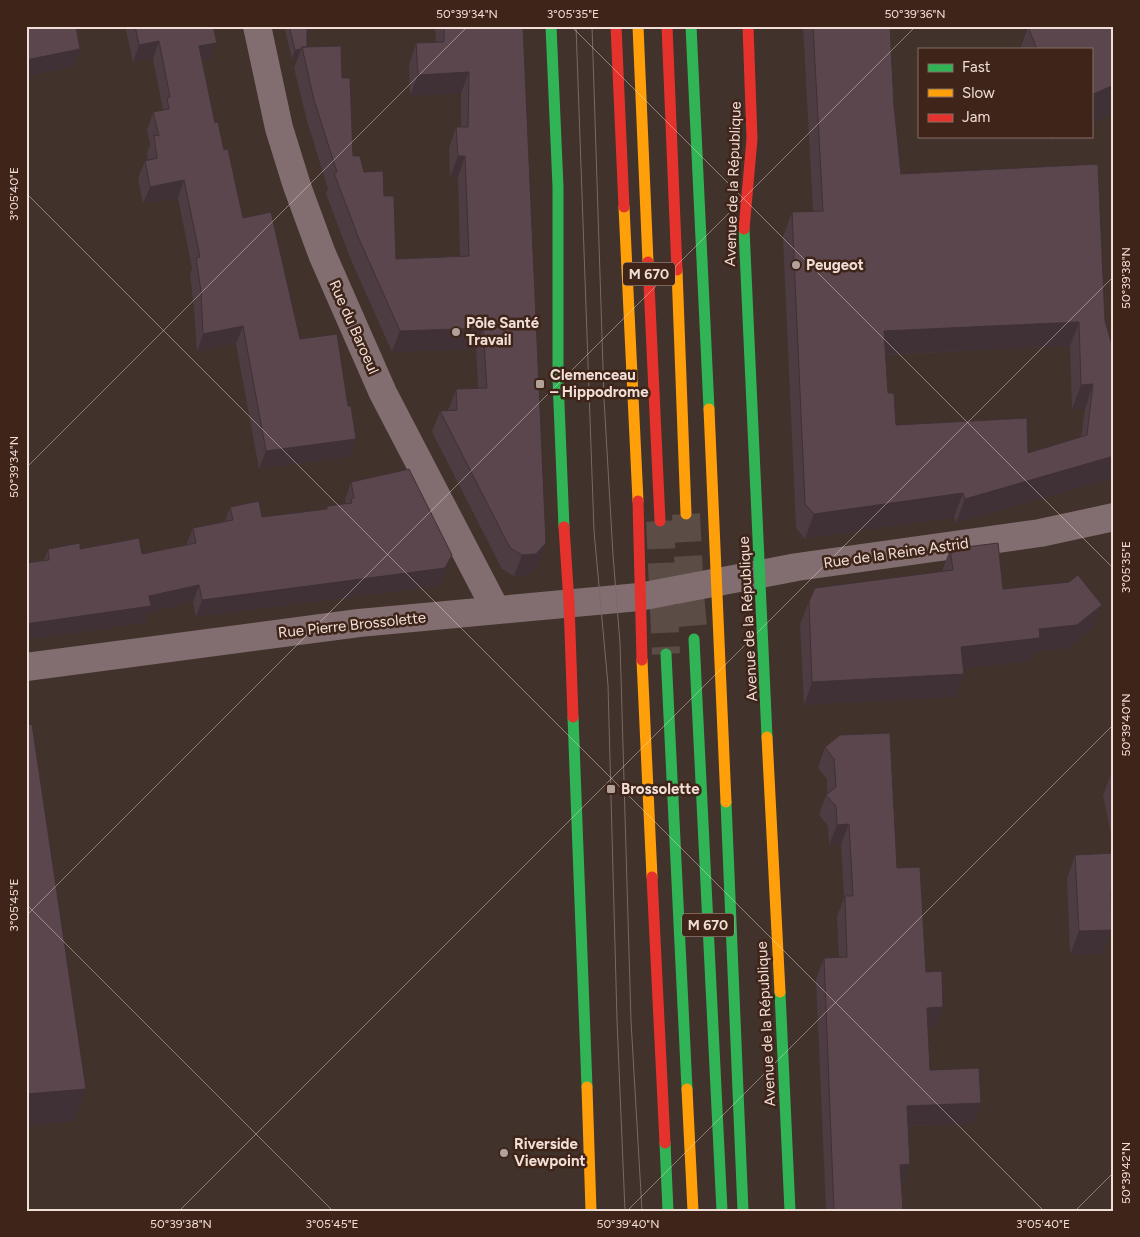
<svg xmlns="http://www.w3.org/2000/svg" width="1140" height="1237" font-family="Figtree,sans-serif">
  <rect width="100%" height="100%" fill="#41322b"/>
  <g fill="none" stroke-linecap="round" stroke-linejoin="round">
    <path stroke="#5b4c45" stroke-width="28" stroke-dasharray="28 14" stroke-linecap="butt" d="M686 514 690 594 694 639
      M660 521 666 654"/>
    <path stroke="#826e71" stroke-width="28" d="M257 26 279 128 297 186 322 254 383 393 496 610
      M26 667 359 623 639 597 797 567 1040 533 1114 517"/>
    <path stroke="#30b455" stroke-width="11" d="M551 26 558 187V379L564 527
      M691 26 709 409
      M744 229 767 737
      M694 639 722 1211
      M666 654 687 1089
      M573 717 587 1087
      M726 802 743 1211
      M780 992 790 1211
      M665 1143 668 1211"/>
    <path stroke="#ff9f0a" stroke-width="11" d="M638 26 648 262
      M624 207 638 501
      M677 270 686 514
      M709 409 726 802
      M642 660 652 877
      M767 737 780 992
      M587 1087 591 1211
      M687 1089 693 1211"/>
    <path stroke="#e5322d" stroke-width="11" d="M616 26 624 207
      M667 26 677 270
      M744 229 752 139 748 26
      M648 262 660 521
      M638 501 642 660
      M564 527 569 603 573 717
      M652 877 665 1143"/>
    <path stroke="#796967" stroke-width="1" d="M576 26 594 531 608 685 617 1020 625 1211
      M592 26 604 399 613 555 620 643 631 1021 642 1211"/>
  </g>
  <path fill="#4d3c41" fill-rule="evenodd" d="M125 26H213L210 60 203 62 215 123 243 218 300 339 350 457 259 469 236 344 197 352 194 309 190 275 192 268 178 198 143 204 138 178 145 161 148 160 147 153 150 145 147 130 153 112 163 110 153 59 133 62Z
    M284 26H307V47L342 78 353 156 364 172 384 196 396 259 460 256 458 177H450L449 148 456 127H461V93L410 96 409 64 416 43 436 42 435 26H523L539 564 528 575 514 576 502 569 432 432 440 411 448 410 456 389 478 388 476 349 392 352 351 260 326 194 328 189 307 121 294 68 298 58 292 59Z
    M803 26H890L894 106 901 174 1105 321 1114 478 956 523 954 517 805 539 796 528 783 237 792 212 813 211ZM1070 346 1072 409H1085L1081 437 1028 453 896 425 888 393 885 355Z
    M1114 26V113L1091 123V49H1020L1028 27Z
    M1049 136H1061L1051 141Z
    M351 482 446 572 439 586 196 617 193 602 149 612 145 623 26 640V563L44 560 48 549H80L142 554 186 545 193 528 225 521 230 507 262 517 326 509 327 506 346 504 345 499Z
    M950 549 1003 589 1102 605 1093 628 1068 648 1034 652 1031 661 964 669 956 697 804 705 800 624 809 601 942 571Z
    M840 735 897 868 926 972 936 1027 928 1028 930 1070 981 1103 973 1124 908 1126 910 1164 903 1185H902L903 1211H826L816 979 824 958H839L837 916 844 898 841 844 829 845 828 826 819 815 826 795 827 794V779L818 768 825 747Z
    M1112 771H1114V849L1103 795Z
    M1075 855 1112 915V930L1103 954 1070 955 1067 879Z"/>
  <path fill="#3f3135" d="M159 41 153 59 133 62 139 45Z
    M217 43 210 60 193 64 199 46Z
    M80 49 74 67 26 76V60Z
    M301 49 298 58 292 59 295 50Z
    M469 72 461 93 410 96 418 75Z
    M1114 85V113L1091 123V95Z
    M1053 136H1061L1051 141Z
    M458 156H465L458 177H450Z
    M184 180 178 198 143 204 150 187Z
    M1079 322 1070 346 875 355 884 331Z
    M243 326 236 344 197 352 203 334Z
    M483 328 476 349 392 352 400 331Z
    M1093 384 1085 409H1072L1081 385Z
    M356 439 350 457 259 469 266 451Z
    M1114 456V478L956 523 965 499Z
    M963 493 954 517 805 539 814 514Z
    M546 543 539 564 528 575 514 576 522 555Z
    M452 555 446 572 439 586 196 617 202 600Z
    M199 585 193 602 149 612 145 623 26 640V624Z
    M1102 605 1093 628 1068 648 1034 652 1031 661 953 670 961 647 1039 629Z
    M964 674 956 697 804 705 812 682Z
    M849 824 841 844 829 845 837 825Z
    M1111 891H1114V915H1102Z
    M1112 930 1103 954 1070 955 1079 931Z
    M943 1007 936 1027 920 1028 927 1008Z
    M86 1089 74 1121 26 1126V1094Z
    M981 1103 973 1124 900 1126 907 1106Z
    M910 1164 903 1185H893L900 1165Z"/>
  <path fill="#5a464c" stroke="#3f3135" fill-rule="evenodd" d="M26 26H76L80 49 26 60Z
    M135 26H213L217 43 199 46 215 123 218 122 224 150 228 149 243 218 271 212 300 339 337 334 348 406H351L356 439 266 451 243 326 203 334 201 291 196 258 200 257 184 180 150 187 145 161 157 158 154 135 159 136 153 112 169 109 167 98 170 97 159 41 139 45Z
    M289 26H307V47H302L301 49 295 50Z
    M444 26H523L546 543 536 554 522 555 510 548 440 411 457 410 456 389 487 388 483 328 400 331 359 239 334 173 337 172 314 100 302 47 341 46 342 78H350L353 156H360L364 172 383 171 384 196H394L396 259 469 256 465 156H458L456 127H468L469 72 418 75 416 43 444 42Z
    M813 26H890L894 106 901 174 1098 164 1105 321 1114 352V456L965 499 963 493 814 514 805 504 792 212 823 211ZM1079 322 1081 385 1093 384 1087 435 1028 453 1027 418 896 425 894 393H888L884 331Z
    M1028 26H1114V85L1091 95V49H1037L1028 27Z
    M409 469 452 555 445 568 202 600 199 585 149 596 151 606 26 624V563L49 560 48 549 80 543V549L139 538 142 554 196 543 193 528 233 520 230 507 259 501 262 517 327 509V506L352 503 351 499 354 498 351 482Z
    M998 543 1003 589 1069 582 1078 575 1102 605 1077 625 1039 629 1040 638 961 647 964 674 812 682 809 601 815 588 953 570 950 549Z
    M32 724 86 1089 26 1094V725Z
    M890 733 897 868 920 867 926 972 942 971 943 1007 927 1008 930 1070 979 1068 981 1103 907 1106 910 1164 900 1165 903 1211H834L824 958 847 957 845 896H853L849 824 837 825 836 806 826 795 836 787 834 759 825 747 840 735Z
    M1112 771H1114V782Z
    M1114 853V891H1111L1112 930 1079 931 1075 855Z"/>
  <path fill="none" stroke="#f1dfd7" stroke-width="1" stroke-opacity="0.45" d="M571 26 1114 569M26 193 1044 1211M26 468 468 26M26 904 333 1211M26 916 916 26M179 1211 1114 276M627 1211 1114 724M1075 1211 1114 1172"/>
  <g fill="#b3a29b" stroke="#3f2419" stroke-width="2">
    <circle cx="796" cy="265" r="5"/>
    <circle cx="456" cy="332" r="5"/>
    <rect x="535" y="379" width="10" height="10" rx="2.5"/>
    <rect x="606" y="784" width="10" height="10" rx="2.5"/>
    <circle cx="504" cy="1153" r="5"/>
  </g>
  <g text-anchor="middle" stroke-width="5" stroke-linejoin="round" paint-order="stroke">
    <g fill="#3f2419" stroke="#bca79e" stroke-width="1">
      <rect x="623" y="262.5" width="52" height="23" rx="4"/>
      <rect x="682" y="913.5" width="52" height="23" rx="4"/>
    </g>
    <g font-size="14" font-weight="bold" fill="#f1dfd7">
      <text x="649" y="279">M 670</text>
      <text x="708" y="930">M 670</text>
    </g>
    <g font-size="15" fill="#f1dfd7" stroke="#3f2419">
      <text transform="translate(733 184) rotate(-88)" y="5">Avenue de la République</text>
      <text transform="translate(354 327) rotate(66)" y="5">Rue du Baroeul</text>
      <text transform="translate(896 553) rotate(-8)" y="5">Rue de la Reine Astrid</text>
      <text transform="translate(748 619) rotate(-93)" y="5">Avenue de la République</text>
      <text transform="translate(352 625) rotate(-6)" y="5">Rue Pierre Brossolette</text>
      <text transform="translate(766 1024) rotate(-93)" y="5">Avenue de la République</text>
    </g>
    <g font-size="15" font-weight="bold" fill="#f1dfd7" stroke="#3f2419" text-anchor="start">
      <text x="806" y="270">Peugeot</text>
      <text x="466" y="328">Pôle Santé<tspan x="466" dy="17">Travail</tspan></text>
      <text x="550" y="380">Clemenceau<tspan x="550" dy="17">– Hippodrome</tspan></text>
      <text x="621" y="794">Brossolette</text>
      <text x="514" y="1149">Riverside<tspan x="514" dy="17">Viewpoint</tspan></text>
    </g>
  </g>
  <rect width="1140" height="1237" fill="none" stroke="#3f2419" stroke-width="55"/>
  <rect x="918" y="48" width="175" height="90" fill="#3f2419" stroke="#866f65"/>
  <rect x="928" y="64" width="25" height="8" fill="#30b455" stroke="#866f65"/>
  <text x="962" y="72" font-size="15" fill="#f1dfd7">Fast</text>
  <rect x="928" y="89" width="25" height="8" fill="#ff9f0a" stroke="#866f65"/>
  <text x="962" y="98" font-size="15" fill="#f1dfd7">Slow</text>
  <rect x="928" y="114" width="25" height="8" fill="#e5322d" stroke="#866f65"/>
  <text x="962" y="122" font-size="15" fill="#f1dfd7">Jam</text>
  <rect x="28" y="28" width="1084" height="1182" fill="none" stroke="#f1dfd7" stroke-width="2"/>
  <g font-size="12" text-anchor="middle" fill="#f1dfd7">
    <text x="467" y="18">50°39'34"N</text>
    <text x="573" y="18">3°05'35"E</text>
    <text x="915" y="18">50°39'36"N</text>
    <text transform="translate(14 194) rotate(-90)" y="4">3°05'40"E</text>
    <text transform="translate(1126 278) rotate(-90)" y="4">50°39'38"N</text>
    <text transform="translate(14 467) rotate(-90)" y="4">50°39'34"N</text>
    <text transform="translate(1126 567) rotate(-90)" y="4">3°05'35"E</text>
    <text transform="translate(1126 725) rotate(-90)" y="4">50°39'40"N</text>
    <text transform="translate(14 905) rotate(-90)" y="4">3°05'45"E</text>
    <text transform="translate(1126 1173) rotate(-90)" y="4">50°39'42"N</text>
    <text x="181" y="1228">50°39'38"N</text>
    <text x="332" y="1228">3°05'45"E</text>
    <text x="628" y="1228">50°39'40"N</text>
    <text x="1043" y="1228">3°05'40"E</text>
  </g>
</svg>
